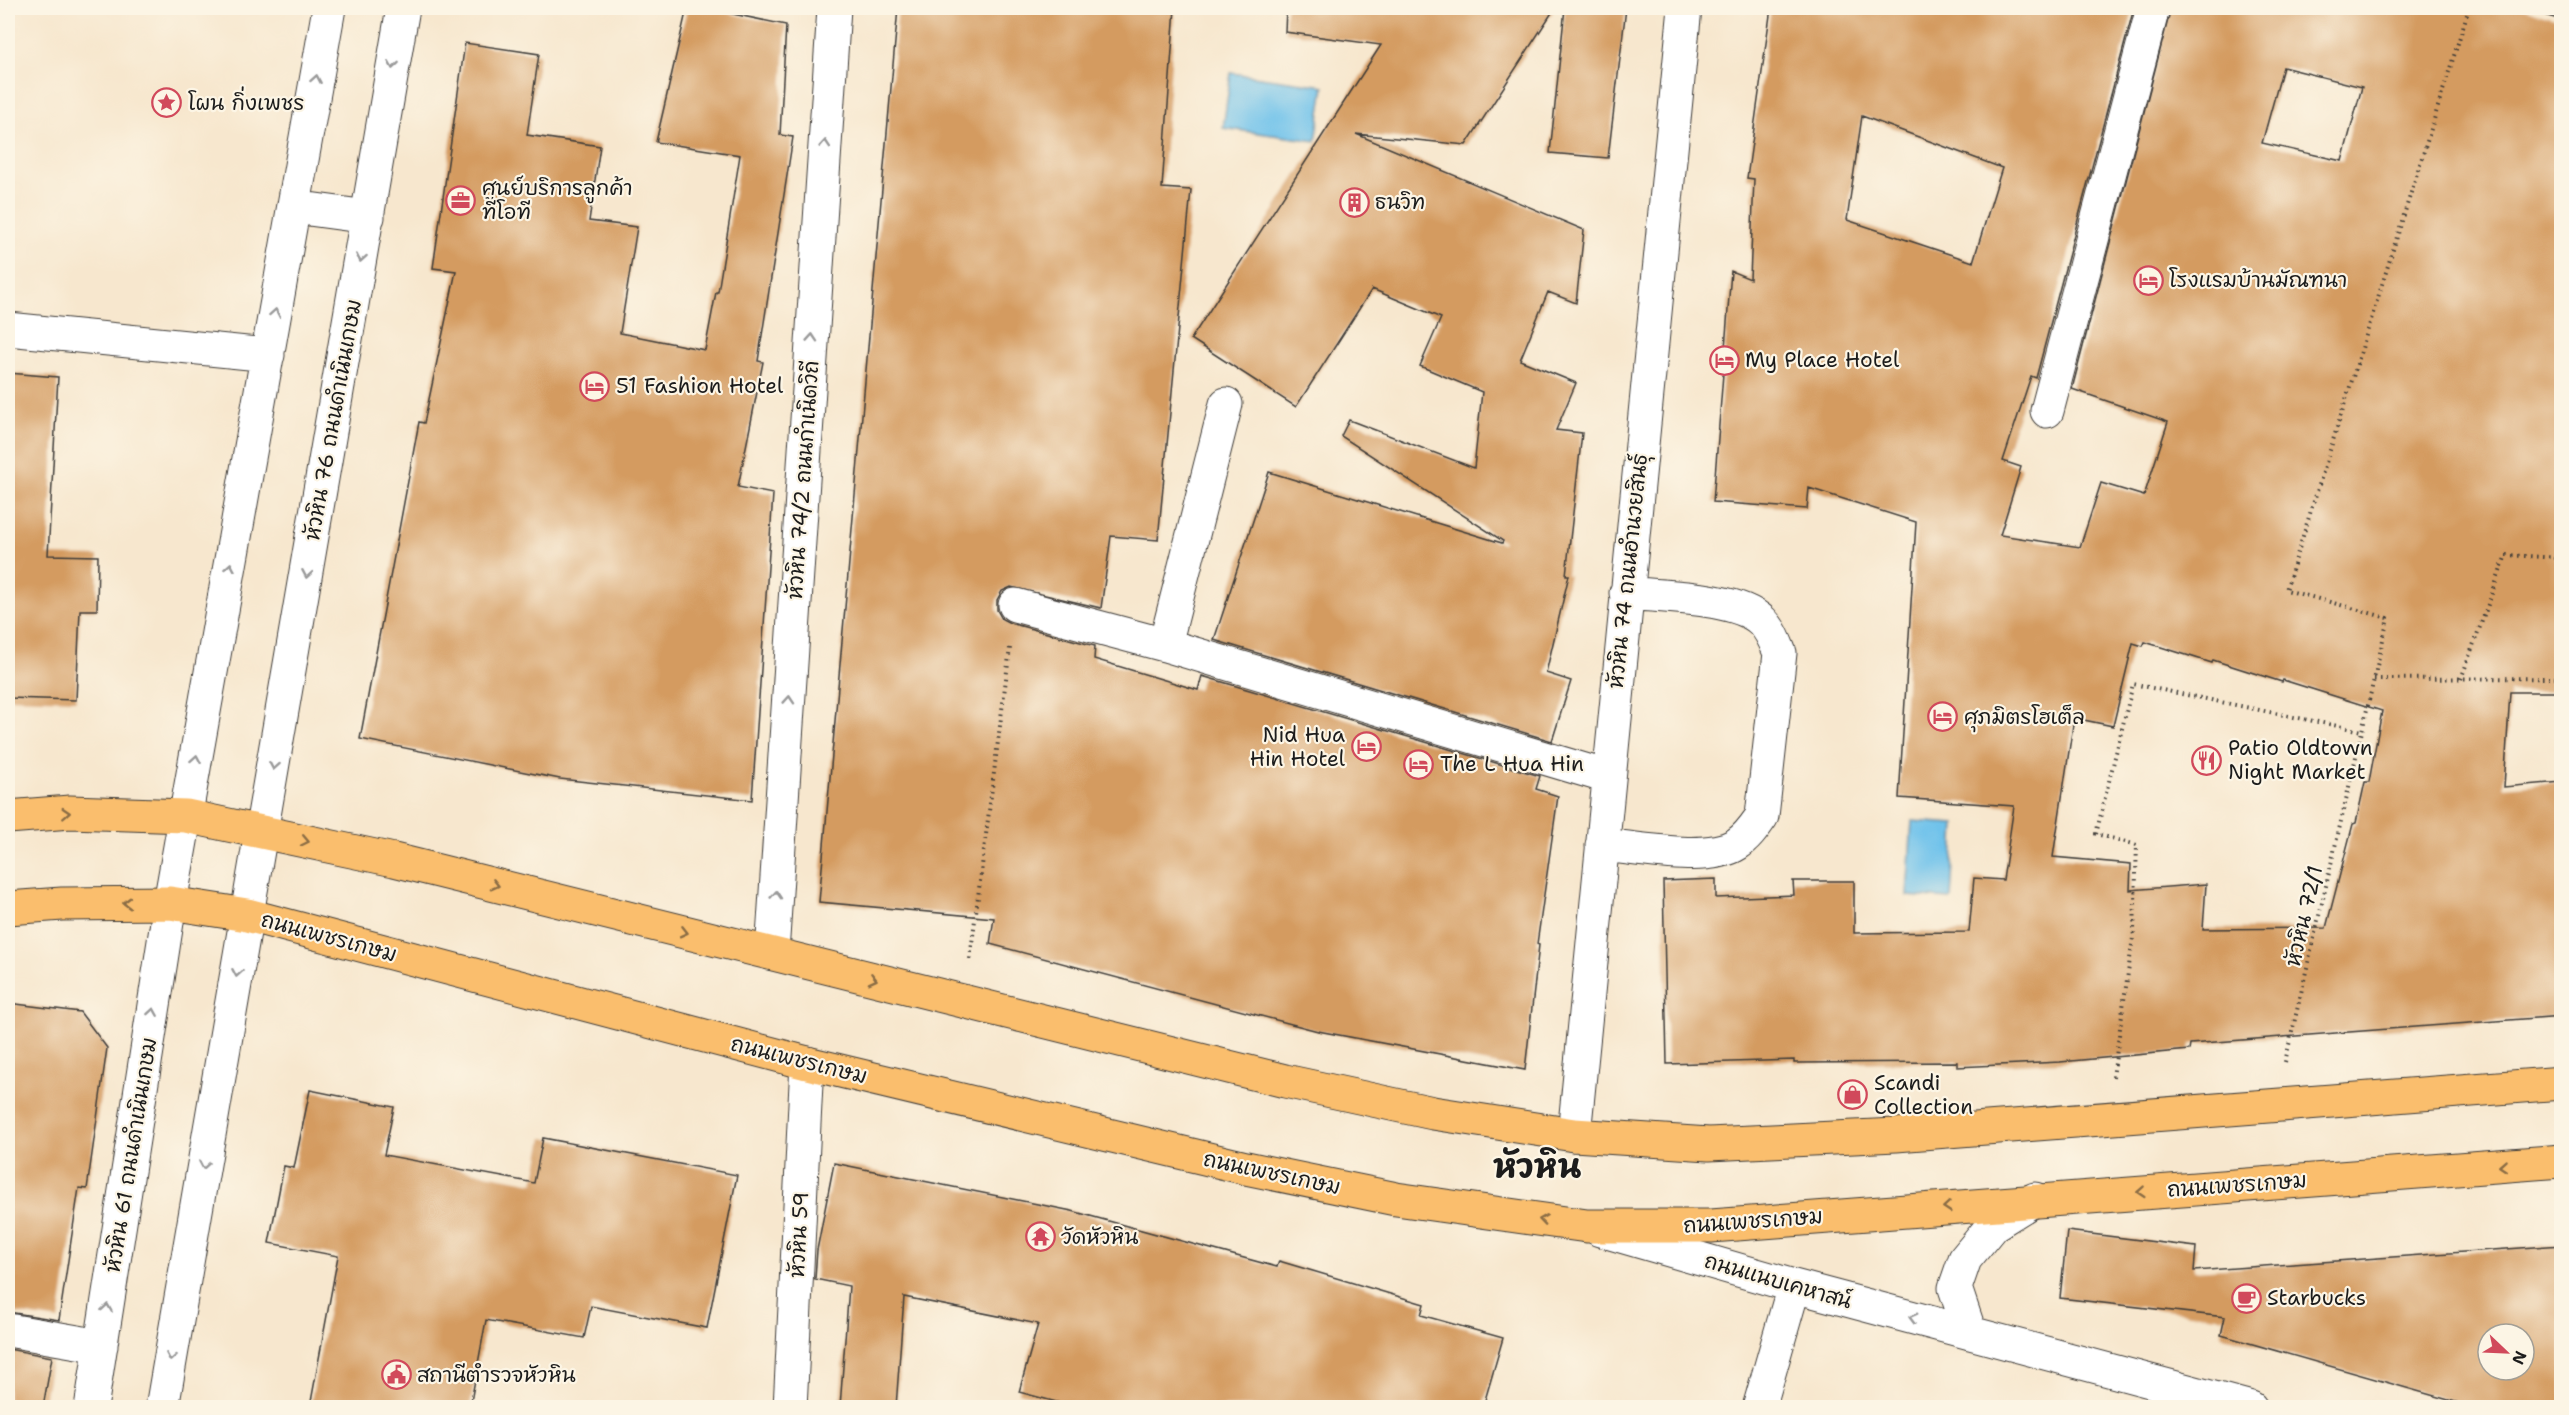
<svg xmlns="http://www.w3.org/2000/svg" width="2569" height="1415" font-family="'Shantell Sans','Playpen Sans Thai',sans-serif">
  <rect width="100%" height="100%" fill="#fcf5e5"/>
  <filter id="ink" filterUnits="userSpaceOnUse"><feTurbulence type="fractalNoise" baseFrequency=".0167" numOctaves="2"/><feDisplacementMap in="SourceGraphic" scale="12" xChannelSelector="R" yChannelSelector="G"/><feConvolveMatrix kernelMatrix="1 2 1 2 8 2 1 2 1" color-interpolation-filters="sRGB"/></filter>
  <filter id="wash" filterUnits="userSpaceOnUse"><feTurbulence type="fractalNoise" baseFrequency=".008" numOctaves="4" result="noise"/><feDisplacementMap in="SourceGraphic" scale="24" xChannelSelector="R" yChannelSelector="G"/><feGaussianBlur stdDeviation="1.35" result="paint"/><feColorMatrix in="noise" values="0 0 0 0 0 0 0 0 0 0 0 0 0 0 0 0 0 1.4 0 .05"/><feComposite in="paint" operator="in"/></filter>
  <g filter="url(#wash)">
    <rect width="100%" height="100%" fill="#f7e7ce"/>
    <path fill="#6fc2eb" stroke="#466f84" stroke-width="1.5" d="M1231 73 1324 86 1316 141 1223 128Z
      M1912 821 1955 824 1951 899 1907 896Z"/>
    <g id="blocks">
      <path fill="#d49b60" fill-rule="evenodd" d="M687 8H704L786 25 780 135 793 137 758 361 763 362 738 487 773 494 752 800 560 779 360 739 419 422 424 423 456 271 433 268 465 43 539 54 527 135 600 146 589 221 637 227 620 333 705 350 716 292H718L740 155 656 142Z
        M898 8H1175L1162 188 1191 190 1158 540 1111 536 1101 608 1011 587 1002 591 997 600V610L1002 619 1010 623 1095 646 1094 659 1198 690 1202 676 1540 776 1536 789 1558 796 1537 944 1539 945 1525 1070 1318 1031 990 944 994 918 819 902Z
        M1286 8H1555L1466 145 1356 134 1584 230 1576 303 1548 292 1520 360 1576 383 1556 430 1582 433 1566 575H1569L1546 673 1571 681 1552 741 1214 640 1269 472 1502 543 1503 541 1341 436 1349 420 1474 468 1482 392 1420 366 1441 318 1372 289 1296 407 1191 339 1381 45 1285 32Z
        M1565 8H1626L1608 158 1550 153Z
        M1771 8H2134L2036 378 2031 376 2003 461 2021 467 2000 535 2080 547 2101 483 2144 496 2168 422 2072 389 2171 8H2519L2562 20V692H2510L2504 787 2562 782V1016L2190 1044 2189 1050 2060 1062 1957 1067V1062L1794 1063V1060L1667 1064 1663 881 1716 879V898L1794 895 1793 881H1854V933L1969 932 1974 878 2003 880 2014 806 1899 798 1916 522 1809 488 1807 509 1713 502 1731 271 1750 279 1754 179 1747 178ZM2283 67 2362 87 2342 161 2262 143ZM1862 116 2002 168 1973 262 1847 220ZM2145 642 2212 663 2213 660 2282 682 2283 680 2382 711 2369 782H2365L2356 823 2353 824 2326 928 2203 929 2206 884 2130 890 2131 864 2053 857 2074 718 2113 726 2133 643 2143 646Z
        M8 373 58 377 48 555 98 556 97 610H80L76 700 8 698Z
        M8 1003 80 1012 107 1048 87 1189 79 1188 59 1320 8 1312Z
        M310 1090 394 1107 384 1155 534 1183 543 1138 737 1175 707 1328 591 1306 584 1338 486 1320 470 1407H310L338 1256 269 1243 284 1166 294 1168Z
        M834 1163 1072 1211 1277 1267 1279 1261 1424 1304 1421 1315 1503 1338 1483 1407H1075L1019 1392 1038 1324 904 1297 896 1407H840L849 1286 815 1279 817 1250Z
        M2067 1231 2196 1247 2194 1271 2562 1245V1407H2473L2221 1335 2225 1317 2060 1298ZM2488 1334H2524V1370H2488Z
        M8 1349 52 1357 43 1407H8Z"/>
    </g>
  </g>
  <g filter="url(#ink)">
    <use href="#blocks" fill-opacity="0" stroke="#3d3a37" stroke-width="1.5"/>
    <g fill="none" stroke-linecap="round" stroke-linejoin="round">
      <defs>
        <path id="minor" d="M294 207 368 217
          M8 329 268 355
          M2047 411 2153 8
          M1015 605 1165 645 1608 777
          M1165 645 1226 404
          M1602 845C1637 848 1708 863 1737 844 1748 837 1755 826 1762 816L1780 653C1775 641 1771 630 1762 621 1736 596 1661 597 1626 593
          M772 953 834 8
          M1574 1135 1685 8
          M1600 1230 1794 1286 2251 1408
          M8 1330 101 1346
          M1970 1333 1955 1288 1965 1259 1993 1225 2035 1199
          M91 1408 170 903 329 8
          M162 1408 403 8
          M790 1408 807 1063
          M1759 1408 1794 1286"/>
        <path id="major" d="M8 817 70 812 186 816 394 860 1285 1081 1433 1113 1574 1135 1709 1144 1896 1135 2562 1083
          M8 908 62 904 170 903 247 915 807 1063 1246 1168 1396 1199 1587 1226H1711L2562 1161"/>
      </defs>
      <use href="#minor" stroke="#3d3a37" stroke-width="35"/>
      <use href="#major" stroke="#3d3a37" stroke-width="35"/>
      <path stroke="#3d3a37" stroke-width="4" stroke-dasharray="1.5 4.5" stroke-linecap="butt" d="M2374 679 2562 678
        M2461 679 2506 555 2562 558
        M970 959 1010 648
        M2285 1062 2362 731
        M2113 1077 2134 931 2137 845 2096 834 2133 684 2362 731 2388 618 2286 590 2469 8"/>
      <use href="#minor" stroke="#fff" stroke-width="33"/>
      <use href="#major" stroke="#fabe6d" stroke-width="33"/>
    </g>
    <defs><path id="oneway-chevron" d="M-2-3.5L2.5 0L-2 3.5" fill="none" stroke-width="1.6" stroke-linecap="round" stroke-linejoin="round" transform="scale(1.5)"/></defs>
    <g stroke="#999">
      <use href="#oneway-chevron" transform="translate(393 65) rotate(99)"/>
      <use href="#oneway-chevron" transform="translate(316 79) rotate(-80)"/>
      <use href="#oneway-chevron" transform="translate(825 144) rotate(-86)"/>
      <use href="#oneway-chevron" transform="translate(361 258) rotate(100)"/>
      <use href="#oneway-chevron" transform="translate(275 313) rotate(-80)"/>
      <use href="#oneway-chevron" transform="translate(812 338) rotate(-86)"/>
      <use href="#oneway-chevron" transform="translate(230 567) rotate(-80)"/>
      <use href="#oneway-chevron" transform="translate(307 574) rotate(100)"/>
      <use href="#oneway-chevron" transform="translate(789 700) rotate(-86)"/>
      <use href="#oneway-chevron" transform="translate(196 759) rotate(-80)"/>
      <use href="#oneway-chevron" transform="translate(274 766) rotate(100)"/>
      <use href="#oneway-chevron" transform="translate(776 895) rotate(-86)"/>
      <use href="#oneway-chevron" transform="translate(237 973) rotate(100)"/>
      <use href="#oneway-chevron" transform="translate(153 1012) rotate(-81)"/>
      <use href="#oneway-chevron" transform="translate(204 1165) rotate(100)"/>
      <use href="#oneway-chevron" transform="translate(107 1308) rotate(-81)"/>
      <use href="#oneway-chevron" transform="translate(1913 1318) rotate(-165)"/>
      <use href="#oneway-chevron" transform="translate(171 1357) rotate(100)"/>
    </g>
    <g stroke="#8b6d44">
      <use href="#oneway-chevron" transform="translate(66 813) rotate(-3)"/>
      <use href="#oneway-chevron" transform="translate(305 841) rotate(12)"/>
      <use href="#oneway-chevron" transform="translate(495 885) rotate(14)"/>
      <use href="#oneway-chevron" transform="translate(127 903) rotate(180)"/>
      <use href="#oneway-chevron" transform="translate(684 932) rotate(14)"/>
      <use href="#oneway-chevron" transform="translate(873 979) rotate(14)"/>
      <use href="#oneway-chevron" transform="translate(2503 1166) rotate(176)"/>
      <use href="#oneway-chevron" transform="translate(2141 1192) rotate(176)"/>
      <use href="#oneway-chevron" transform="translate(1947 1207) rotate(175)"/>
      <use href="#oneway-chevron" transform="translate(1543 1220) rotate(-172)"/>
    </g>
  </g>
  <defs>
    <symbol id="sight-ring" viewBox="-11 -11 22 22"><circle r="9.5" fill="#fcf5e5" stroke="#d1495b" stroke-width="1.5"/><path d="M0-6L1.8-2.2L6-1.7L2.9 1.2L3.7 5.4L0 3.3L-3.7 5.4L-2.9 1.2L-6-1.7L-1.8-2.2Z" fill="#d1495b"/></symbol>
    <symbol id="office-ring" viewBox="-11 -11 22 22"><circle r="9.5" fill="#fcf5e5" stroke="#d1495b" stroke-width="1.5"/><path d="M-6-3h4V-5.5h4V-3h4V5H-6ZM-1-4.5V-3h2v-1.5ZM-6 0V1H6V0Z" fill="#d1495b"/></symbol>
    <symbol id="building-ring" viewBox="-11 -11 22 22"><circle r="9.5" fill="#fcf5e5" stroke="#d1495b" stroke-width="1.5"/><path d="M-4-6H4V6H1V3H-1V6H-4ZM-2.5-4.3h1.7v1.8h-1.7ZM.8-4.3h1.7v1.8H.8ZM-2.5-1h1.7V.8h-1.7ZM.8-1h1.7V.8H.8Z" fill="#d1495b"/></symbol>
    <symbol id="hotel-ring" viewBox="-11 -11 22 22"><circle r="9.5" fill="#fcf5e5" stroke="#d1495b" stroke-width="1.5"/><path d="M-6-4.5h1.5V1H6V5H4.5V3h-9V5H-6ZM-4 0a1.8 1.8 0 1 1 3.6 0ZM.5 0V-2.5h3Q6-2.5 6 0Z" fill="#d1495b"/></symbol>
    <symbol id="restaurant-ring" viewBox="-11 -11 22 22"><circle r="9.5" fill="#fcf5e5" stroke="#d1495b" stroke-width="1.5"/><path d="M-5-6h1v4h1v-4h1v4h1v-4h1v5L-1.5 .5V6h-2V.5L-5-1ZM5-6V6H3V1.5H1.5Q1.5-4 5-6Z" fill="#d1495b"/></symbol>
    <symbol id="shop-ring" viewBox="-11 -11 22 22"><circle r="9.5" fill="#fcf5e5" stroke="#d1495b" stroke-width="1.5"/><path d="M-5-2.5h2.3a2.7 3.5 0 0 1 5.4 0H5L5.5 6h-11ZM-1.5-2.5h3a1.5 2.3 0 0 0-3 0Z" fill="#d1495b"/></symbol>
    <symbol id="temple-ring" viewBox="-11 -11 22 22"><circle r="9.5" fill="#fcf5e5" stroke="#d1495b" stroke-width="1.5"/><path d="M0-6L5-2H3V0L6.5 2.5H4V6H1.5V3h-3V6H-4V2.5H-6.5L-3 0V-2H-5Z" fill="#d1495b"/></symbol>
    <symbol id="cafe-ring" viewBox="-11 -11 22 22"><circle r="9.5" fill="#fcf5e5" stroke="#d1495b" stroke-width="1.5"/><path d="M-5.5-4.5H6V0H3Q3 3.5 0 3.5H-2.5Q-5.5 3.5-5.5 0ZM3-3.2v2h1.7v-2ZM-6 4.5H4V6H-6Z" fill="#d1495b"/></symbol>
    <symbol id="civic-ring" viewBox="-11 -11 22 22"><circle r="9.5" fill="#fcf5e5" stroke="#d1495b" stroke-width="1.5"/><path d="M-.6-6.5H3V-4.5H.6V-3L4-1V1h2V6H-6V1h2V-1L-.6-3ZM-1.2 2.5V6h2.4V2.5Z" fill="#d1495b"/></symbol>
  </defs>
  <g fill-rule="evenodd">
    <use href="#sight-ring" x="150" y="86" width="33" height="33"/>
    <use href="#office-ring" x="444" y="184" width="33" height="33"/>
    <use href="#building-ring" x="1338" y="186" width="33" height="33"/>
    <use href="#hotel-ring" x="2132" y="264" width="33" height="33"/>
    <use href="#hotel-ring" x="1708" y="344" width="33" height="33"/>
    <use href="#hotel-ring" x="578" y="370" width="33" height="33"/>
    <use href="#hotel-ring" x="1926" y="700" width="33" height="33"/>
    <use href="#hotel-ring" x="1350" y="730" width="33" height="33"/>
    <use href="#restaurant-ring" x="2190" y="744" width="33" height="33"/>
    <use href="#hotel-ring" x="1402" y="748" width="33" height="33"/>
    <use href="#shop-ring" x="1836" y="1078" width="33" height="33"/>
    <use href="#temple-ring" x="1024" y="1220" width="33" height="33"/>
    <use href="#cafe-ring" x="2230" y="1282" width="33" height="33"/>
    <use href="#civic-ring" x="380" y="1358" width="33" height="33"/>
  </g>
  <g text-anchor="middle" stroke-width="4.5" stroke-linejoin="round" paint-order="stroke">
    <g font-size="21" fill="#1c1c1c" stroke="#fcf5e5" text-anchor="start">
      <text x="188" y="110">โผน กิ่งเพชร</text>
      <text x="482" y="195">ศูนย์บริการลูกค้า<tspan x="482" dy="24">ทีโอที</tspan></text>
      <text x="1375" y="209">ธนวิท</text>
      <text x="2169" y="287">โรงแรมบ้านมัณฑนา</text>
      <text x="1745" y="367">My Place Hotel</text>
      <text x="616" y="393">51 Fashion Hotel</text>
      <text x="1964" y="724">ศุภมิตรโฮเต็ล</text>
      <text x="1345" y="742" text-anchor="end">Nid Hua<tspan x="1345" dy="24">Hin Hotel</tspan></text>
      <text x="2228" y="755">Patio Oldtown<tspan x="2228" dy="24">Night Market</tspan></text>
      <text x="1440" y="771">The L Hua Hin</text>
      <text x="1874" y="1090">Scandi<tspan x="1874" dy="24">Collection</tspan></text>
      <text x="1061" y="1244">วัดหัวหิน</text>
      <text x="2267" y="1305">Starbucks</text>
      <text x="417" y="1382">สถานีตำรวจหัวหิน</text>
    </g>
    <g font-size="21" fill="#1c1c1c" stroke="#fcf5e5">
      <text transform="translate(333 420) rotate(-80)" y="7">หัวหิน 76 ถนนดำเนินเกษม</text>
      <text transform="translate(803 480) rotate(-86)" y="7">หัวหิน 74/2 ถนนกำเนิดวิถี</text>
      <text transform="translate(1628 571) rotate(-84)" y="7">หัวหิน 74 ถนนอำนวยสินธุ์</text>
      <text transform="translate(2304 916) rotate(-77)" y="7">หัวหิน 72/1</text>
      <text transform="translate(329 937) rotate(15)" y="7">ถนนเพชรเกษม</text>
      <text transform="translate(799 1060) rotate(14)" y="7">ถนนเพชรเกษม</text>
      <text transform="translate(131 1155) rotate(-81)" y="7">หัวหิน 61 ถนนดำเนินเกษม</text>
      <text transform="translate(1272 1173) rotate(12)" y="7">ถนนเพชรเกษม</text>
      <text transform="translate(2237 1185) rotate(-4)" y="7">ถนนเพชรเกษม</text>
      <text transform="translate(1753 1221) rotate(-4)" y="7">ถนนเพชรเกษม</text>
      <text transform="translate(799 1235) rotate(-87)" y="7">หัวหิน 59</text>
      <text transform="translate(1778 1281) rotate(16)" y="7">ถนนแนบเคหาสน์</text>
    </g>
    <g font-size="33" font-weight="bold" fill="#1c1c1c" stroke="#fcf5e5">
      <text x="1537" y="1178">หัวหิน</text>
    </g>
  </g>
  <rect width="2569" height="1415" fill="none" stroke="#fcf5e5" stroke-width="30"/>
  <g transform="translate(2506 1352) rotate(113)"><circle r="28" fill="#fcf5e5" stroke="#a29e95" stroke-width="1.5"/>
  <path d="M0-4.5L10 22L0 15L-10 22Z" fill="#d1495b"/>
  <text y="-9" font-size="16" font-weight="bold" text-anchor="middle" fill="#1c1c1c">N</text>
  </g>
</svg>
